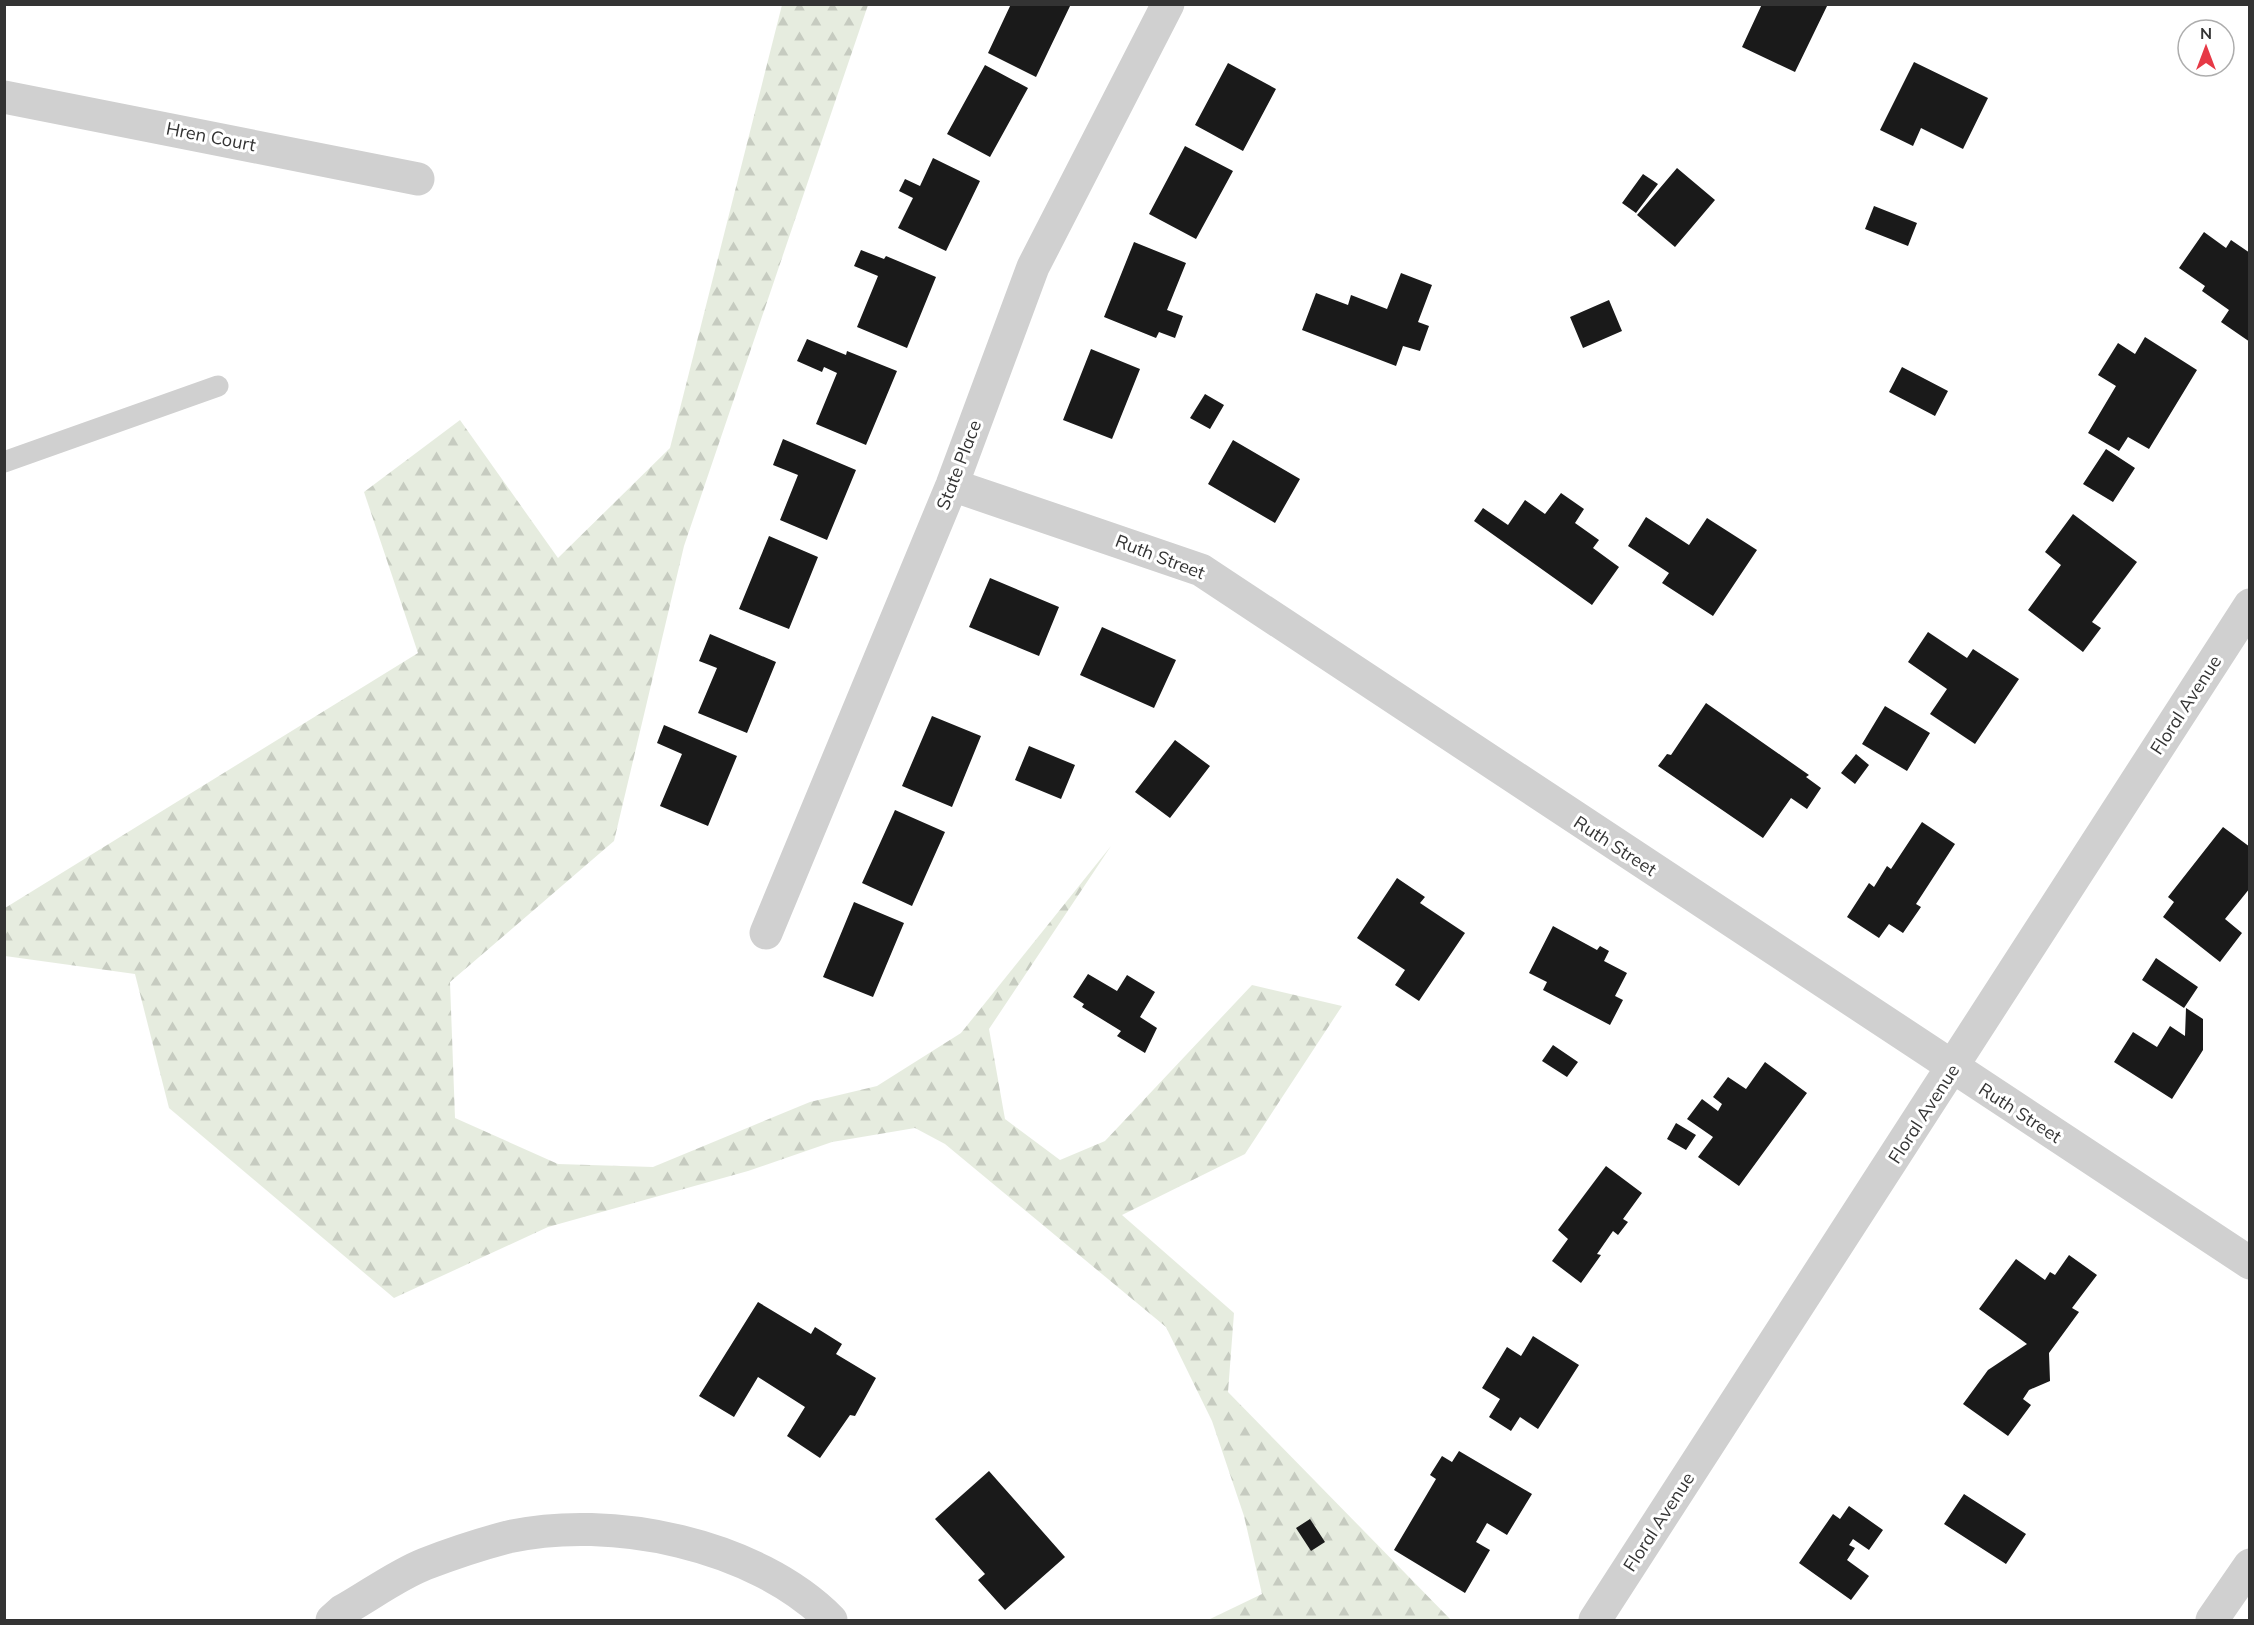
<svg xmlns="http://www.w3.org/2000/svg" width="2254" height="1625" font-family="Mulish,sans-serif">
  <defs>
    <pattern id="forest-firs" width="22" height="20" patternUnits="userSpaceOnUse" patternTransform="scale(1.5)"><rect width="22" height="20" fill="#e6ecdf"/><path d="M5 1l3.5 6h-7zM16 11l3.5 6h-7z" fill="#c6cbc0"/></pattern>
  </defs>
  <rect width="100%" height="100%" fill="#fff"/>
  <path fill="url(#forest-firs)" d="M782 5H868L684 546 614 841 450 982 455 1118 558 1164 653 1167 810 1102 877 1086 961 1033 1111 846 989 1029 1005 1119 1060 1160 1105 1141 1252 985 1342 1006 1245 1154 1122 1215 1234 1313 1228 1392 1451 1620H1208L1262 1594 1244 1516 1212 1421 1166 1327 945 1144 915 1128 832 1142 748 1171 548 1227 394 1298 169 1108 135 974 5 956V908L418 653 364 492 460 420 558 558 670 448Z"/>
  <path fill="#1a1a1a" d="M1011 4H1071L1036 77 988 53Z
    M1762 4H1828L1795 72 1742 47Z
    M1914 62 1988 98 1963 149 1921 128 1913 146 1880 130Z
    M1228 63 1276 89 1243 151 1195 125Z
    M985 65 1028 88 990 157 947 134Z
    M1185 146 1233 171 1196 239 1149 214Z
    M933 158 980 181 946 251 898 228 913 198 899 191 905 179 920 186Z
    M1677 168 1715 200 1675 247 1637 215Z
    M1643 174 1658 184 1636 213 1622 203Z
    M1874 206 1917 223 1908 246 1865 229Z
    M2204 232 2226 248 2231 240 2250 253V342L2221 322 2229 310 2202 291 2205 286 2179 268Z
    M1134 242 1186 263 1167 310 1183 316 1175 338 1159 332 1156 338 1104 317Z
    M861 250 884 259 886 256 936 277 907 348 857 327 878 276 854 266Z
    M1401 273 1432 285 1418 322 1429 326 1420 351 1403 346 1396 366 1302 330 1316 293 1348 305 1351 295 1387 309Z
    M1609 300 1622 331 1583 348 1570 317Z
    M2145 337 2197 370 2149 449 2128 437 2119 451 2088 433 2116 386 2098 375 2118 343 2135 354Z
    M807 339 846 355 847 351 897 371 866 445 816 424 837 373 824 367 822 372 797 361Z
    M1091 349 1140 369 1112 439 1063 420Z
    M1902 367 1948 391 1935 416 1889 392Z
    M1205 394 1224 405 1210 429 1190 418Z
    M783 439 856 470 827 540 780 520 798 475 773 465Z
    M1233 440 1300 479 1275 523 1208 484Z
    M2106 449 2135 468 2113 502 2083 484Z
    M1561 493 1584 509 1575 523 1599 540 1593 548 1619 567 1592 605 1474 521 1483 508 1508 525 1525 500 1545 514Z
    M2073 514 2137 562 2092 622 2101 628 2083 652 2028 610 2061 565 2045 552Z
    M1646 517 1689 545 1707 518 1757 550 1713 616 1662 583 1669 573 1628 546Z
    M769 536 818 557 789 629 739 609Z
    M990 578 1059 607 1039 656 969 627Z
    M1102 627 1176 660 1154 708 1080 675Z
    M1928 632 1967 658 1973 649 2019 679 1975 744 1930 714 1947 689 1908 662Z
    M710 634 776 662 747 733 698 713 717 668 699 661Z
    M1706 703 1809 775 1806 777 1821 788 1807 809 1791 798 1763 838 1658 766 1667 754 1671 755Z
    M1885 706 1930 733 1907 771 1862 744Z
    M932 716 981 736 952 807 902 786Z
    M664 725 737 756 708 826 660 806 682 754 657 743Z
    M1175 740 1210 766 1170 818 1135 792Z
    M1029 746 1075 765 1061 799 1015 780Z
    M1856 754 1869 765 1855 784 1841 773Z
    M895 810 945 832 912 906 862 883Z
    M1922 822 1955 844 1916 904 1921 907 1903 933 1889 924 1879 938 1847 917 1869 883 1874 887 1887 866 1891 869Z
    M2223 827 2250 847V888L2225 919 2242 933 2220 962 2163 917 2174 902 2168 897Z
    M1397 878 1425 897 1420 903 1465 933 1419 1001 1395 985 1405 970 1357 938Z
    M854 902 904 923 873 997 823 977Z
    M1553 926 1597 950 1600 946 1609 951 1604 961 1627 973 1615 996 1623 1000 1610 1025 1543 990 1547 982 1529 973Z
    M2156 958 2198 987 2184 1008 2142 980Z
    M1088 974 1117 991 1127 975 1155 992 1140 1017 1157 1028 1145 1053 1117 1036 1121 1031 1082 1007 1084 1004 1073 997Z
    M2186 1008 2203 1019V1050L2172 1099 2114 1062 2133 1032 2157 1047 2170 1026 2185 1036Z
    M1553 1045 1578 1062 1567 1077 1542 1061Z
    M1765 1062 1807 1093 1739 1186 1698 1157 1713 1137 1687 1119 1702 1099 1718 1111 1722 1104 1713 1097 1728 1077 1746 1089Z
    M1676 1123 1696 1135 1686 1150 1667 1139Z
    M1606 1166 1642 1193 1623 1219 1628 1222 1618 1235 1613 1231 1597 1254 1601 1255 1581 1283 1552 1261 1568 1239 1558 1230Z
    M2069 1255 2097 1275 2072 1308 2079 1312 2049 1353 2050 1381 2029 1390 2023 1399 2031 1405 2008 1436 1963 1404 1988 1370 2027 1344 1979 1309 2016 1259 2045 1280 2050 1272 2055 1275Z
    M758 1302 811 1334 815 1327 842 1344 836 1354 876 1378 855 1416 850 1415 820 1458 787 1436 805 1407 758 1377 734 1417 699 1396Z
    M1533 1336 1579 1365 1538 1429 1520 1417 1511 1431 1489 1417 1500 1399 1482 1388 1507 1347 1521 1356Z
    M1459 1451 1532 1494 1507 1535 1487 1523 1476 1542 1490 1550 1465 1593 1394 1550 1436 1479 1430 1475 1442 1456 1452 1462Z
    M989 1471 1065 1557 1005 1610 978 1580 985 1574 935 1519Z
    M1964 1494 2026 1534 2006 1564 1944 1524Z
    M1849 1506 1883 1530 1869 1550 1853 1539 1849 1545 1855 1548 1847 1560 1869 1576 1851 1600 1799 1563 1833 1514 1840 1519Z
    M1310 1519 1325 1542 1311 1551 1296 1528Z"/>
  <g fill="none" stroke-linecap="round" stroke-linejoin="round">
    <path stroke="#d0d0d0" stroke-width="21" d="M4 462 218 386"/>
    <path stroke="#d0d0d0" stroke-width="33" d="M4 97 418 179
      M952 485 1201 570 2250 1263
      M766 933 952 485 1033 267 1168 4
      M332 1620 342 1611C369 1596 397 1575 425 1564 451 1554 481 1544 508 1537 611 1514 756 1544 831 1620
      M1595 1620 2250 605
      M2212 1620 2250 1565"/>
  </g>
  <g text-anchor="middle" stroke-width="6" stroke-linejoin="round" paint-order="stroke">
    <g font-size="18" fill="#333" stroke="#fff">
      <text transform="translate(211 137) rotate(11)" y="6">Hren Court</text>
      <text transform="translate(959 465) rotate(-69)" y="6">State Place</text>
      <text transform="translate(1160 557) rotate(21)" y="6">Ruth Street</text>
      <text transform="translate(2186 705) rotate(-57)" y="6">Floral Avenue</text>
      <text transform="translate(1615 846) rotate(33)" y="6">Ruth Street</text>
      <text transform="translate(2020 1113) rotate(33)" y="6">Ruth Street</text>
      <text transform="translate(1924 1114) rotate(-57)" y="6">Floral Avenue</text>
      <text transform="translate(1659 1522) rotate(-57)" y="6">Floral Avenue</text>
    </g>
  </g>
  <rect width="2254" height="1625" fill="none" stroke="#333333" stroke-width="12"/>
  <g transform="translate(2206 48)"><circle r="28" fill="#ffffff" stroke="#adadad" stroke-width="1.5"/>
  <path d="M0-4.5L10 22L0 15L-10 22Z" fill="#e63946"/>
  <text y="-9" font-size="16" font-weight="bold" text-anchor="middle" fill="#333333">N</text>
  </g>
</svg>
